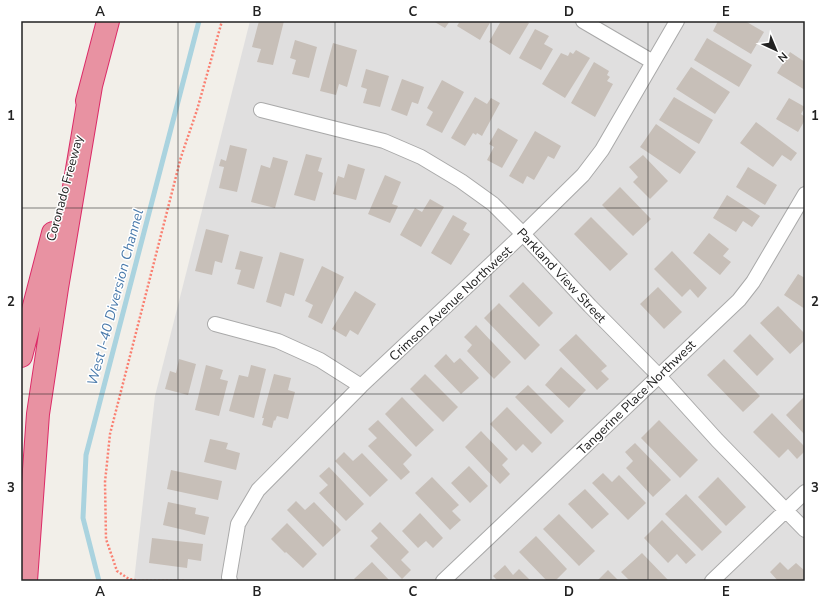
<svg xmlns="http://www.w3.org/2000/svg" width="826" height="602" font-family="'Nunito Sans',sans-serif">
  <rect width="100%" height="100%" fill="#f2efe9"/>
  <path fill="#e0dfdf" d="M250 21H805V581H134L155 396Z"/>
  <g fill="none" stroke-linecap="round" stroke-linejoin="round">
    <path stroke="#aad3df" stroke-width="5" d="M99 581 83 518 86 455 199 21"/>
  </g>
  <path fill="#c7bfb8" d="M259 21H284L273 65 257 62 261 49 252 47Z
    M433 21H450L445 28Z
    M460 21H491L480 40 457 26Z
    M501 21H525L529 23 510 55 489 42Z
    M718 21H745L764 32 751 54 713 31Z
    M535 29 549 36 544 44 553 49 541 70 519 58Z
    M707 38 752 65 739 87 694 60Z
    M295 40 317 47 309 78 292 74 296 60 290 58Z
    M333 43 357 50 347 87 339 84 336 95 320 91Z
    M576 50 590 58 565 98 542 84 561 53 568 56 570 52 573 54Z
    M790 52 805 62V90L777 73Z
    M594 62 609 71 607 75 610 77 607 81 613 84 595 117 571 103Z
    M691 67 730 92 715 114 676 89Z
    M366 69 389 76 380 107 363 103 367 89 361 87Z
    M402 79 424 87 418 104 412 102 407 116 391 110Z
    M442 80 464 92 442 133 426 125 433 112 427 108Z
    M475 97 487 104 491 98 500 103 482 136 477 133 476 135 473 133 465 146 451 138Z
    M674 97 713 120 699 144 659 120Z
    M789 98 805 107 801 114 805 117V120L798 132 776 119Z
    M756 122 797 153 791 161 782 155 773 167 740 143Z
    M656 124 696 152 680 174 640 147Z
    M498 128 518 140 502 168 487 160 494 147 489 144Z
    M535 131 561 146 554 159 548 156 534 180 527 176 523 184 509 176Z
    M230 145 247 149 237 192 219 188 224 167 219 166 221 159 226 161Z
    M306 154 322 158 318 171 323 173 315 201 294 195Z
    M643 155 668 181 650 199 633 182 638 177 629 167Z
    M273 157 288 161 275 208 251 202 261 165 270 168Z
    M348 164 365 169 356 200 333 194 338 176 344 178Z
    M748 167 777 185 765 205 736 187Z
    M385 175 401 182 392 204 398 206 390 223 368 214Z
    M620 187 651 219 633 236 602 205Z
    M727 195 760 216 752 227 743 221 736 232 713 218Z
    M430 199 444 207 421 247 400 235 415 208 422 212Z
    M453 215 467 223 463 230 470 234 451 265 431 253Z
    M591 217 628 254 610 271 574 234Z
    M206 229 229 235 222 263 215 261 212 275 195 271Z
    M709 233 729 249 723 256 731 262 720 275 693 253Z
    M240 251 263 257 254 289 237 284 241 270 235 269Z
    M672 251 707 288 698 298 690 289 682 297 654 269Z
    M280 252 304 259 294 296 285 293 281 307 266 302Z
    M322 266 344 277 322 324 308 317 313 305 305 301Z
    M798 274 805 278V309L784 295Z
    M523 282 553 313 539 327 509 296Z
    M658 287 682 312 664 329 640 304Z
    M355 291 376 304 358 335 350 330 346 337 332 329Z
    M499 303 540 345 525 360 484 318Z
    M778 306 805 334V340L790 354 760 323Z
    M476 325 511 362 494 379 467 351 472 345 464 337Z
    M576 334 607 366 601 371 609 379 597 390 559 350Z
    M750 334 774 359 757 376 733 351Z
    M446 354 454 363 460 358 479 378 461 394 434 366Z
    M179 359 196 364 188 395 165 389 170 371 176 373Z
    M724 359 760 396 743 412 707 375Z
    M206 365 223 370 220 379 228 381 219 416 195 410Z
    M251 365 266 369 254 418 229 411 239 375 248 377Z
    M561 367 586 390 569 408 545 385Z
    M274 374 291 378 288 390 295 392 288 419 277 416 275 421 274 420 272 428 262 425 264 418H262Z
    M425 374 458 407 443 422 410 389Z
    M528 385 564 421 551 434 515 397Z
    M805 396V435L786 415Z
    M402 397 434 430 416 447 385 414Z
    M507 407 542 443 532 453 523 444 516 451 490 424Z
    M772 413 805 447V451L797 459 788 449 779 458 753 432Z
    M378 420 412 455 403 464 410 472 401 480 368 446 377 438 368 429Z
    M659 420 698 460 680 478 641 438Z
    M481 431 508 459 502 465 510 474 500 484 465 447Z
    M210 439 228 443 226 449 240 453 236 470 204 462Z
    M635 443 671 480 653 497 626 468 633 461 625 452Z
    M344 452 353 461 362 453 388 480 370 497 335 461Z
    M469 466 488 486 470 503 451 483Z
    M329 467 364 504 346 521 319 493 328 485 319 476Z
    M171 470 222 481 218 500 167 489Z
    M603 473 612 482 619 475 646 503 628 520 592 483Z
    M432 477 459 505 452 511 461 520 450 530 415 493Z
    M718 477 746 507 726 526 698 497Z
    M585 489 609 514 592 529 568 504Z
    M686 494 722 532 702 551 665 514Z
    M296 501 305 510 314 502 341 530 323 547 287 510Z
    M168 502 196 508 195 514 209 517 205 535 163 525Z
    M420 513 443 538 433 548 426 541 418 548 402 531Z
    M559 514 595 551 579 566 543 529Z
    M662 520 696 555 686 564 677 554 668 563 644 538Z
    M380 522 409 552 401 560 411 570 402 579 370 546 378 538 371 531Z
    M287 523 317 554 303 568 286 552 285 553 271 539Z
    M536 536 567 569 555 581H547L519 552Z
    M152 538 203 544 201 561 188 559 187 568 149 563Z
    M642 553 669 581H630L621 572Z
    M372 562 390 581H356L354 579Z
    M780 562 788 570 796 563 805 571V581H778L770 572Z
    M505 565 513 575 519 569 531 581H498L493 576Z
    M608 570 619 581H597Z"/>
  <g fill="none" stroke-linecap="round" stroke-linejoin="round">
    <defs>
      <path id="minor" d="M583 21 653 62
        M261 110 384 141 421 157 461 181 493 204 523 234 590 306 659 376 717 440 805 530
        M215 324 278 341 320 360 361 386
        M230 581 229 577 238 524 258 490 361 386 523 234 583 175 602 150 677 21
        M443 581 739 300 753 282 805 194
        M712 581 805 492"/>
      <path id="motorway" d="M87 101 108 21
        M21 356 53 233
        M26 581 38 414 57 288 91 86"/>
    </defs>
    <use href="#minor" stroke="#a9a9a9" stroke-width="16"/>
    <use href="#motorway" stroke="#dc2a67" stroke-width="24"/>
    <path stroke="#fa8072" stroke-width="2.5" stroke-dasharray="2 2" stroke-linecap="butt" d="M184 581H140L129 579 117 571 106 539 105 482 110 434 120 395 181 157 197 110 222 21"/>
    <use href="#minor" stroke="#fff" stroke-width="14"/>
    <use href="#motorway" stroke="#e892a2" stroke-width="22"/>
  </g>
  <path fill="none" stroke="#222" stroke-width="1" stroke-opacity="0.55" d="M178 21V581M335 21V581M491 21V581M648 21V581M21 208H805M21 394H805"/>
  <g text-anchor="middle" stroke-width="3" stroke-linejoin="round" paint-order="stroke">
    <g font-size="13" fill="#222" stroke="#fff">
      <text transform="translate(64 188) rotate(-75)" y="5">Coronado Freeway</text>
      <text transform="translate(562 275) rotate(47)" y="5">Parkland View Street</text>
      <text transform="translate(450 303) rotate(-43)" y="5">Crimson Avenue Northwest</text>
      <text transform="translate(636 397) rotate(-44)" y="5">Tangerine Place Northwest</text>
    </g>
    <g font-size="14" font-style="italic" fill="#4a7aab" stroke="#fff">
      <text transform="translate(115 297) rotate(-75)" y="5">West I-40 Diversion Channel</text>
    </g>
  </g>
  <rect width="826" height="602" fill="none" stroke="#ffffff" stroke-width="44"/>
  <g transform="translate(776 50) rotate(136)" stroke="#ffffff" stroke-width="3" paint-order="stroke">
  <path d="M0-3L7 15L0 10L-7 15Z" fill="#222222"/>
  <text y="-6" font-size="11" font-weight="bold" text-anchor="middle" fill="#222222">N</text>
  </g>
  <rect x="22" y="22" width="782" height="558" fill="none" stroke="#222" stroke-width="1.5"/>
  <g font-size="13" text-anchor="middle" font-weight="bold" fill="#222">
    <text x="100" y="16">A</text>
    <text x="257" y="16">B</text>
    <text x="413" y="16">C</text>
    <text x="569" y="16">D</text>
    <text x="726" y="16">E</text>
    <text x="11" y="120">1</text>
    <text x="815" y="120">1</text>
    <text x="11" y="306">2</text>
    <text x="815" y="306">2</text>
    <text x="11" y="492">3</text>
    <text x="815" y="492">3</text>
    <text x="100" y="596">A</text>
    <text x="257" y="596">B</text>
    <text x="413" y="596">C</text>
    <text x="569" y="596">D</text>
    <text x="726" y="596">E</text>
  </g>
</svg>
